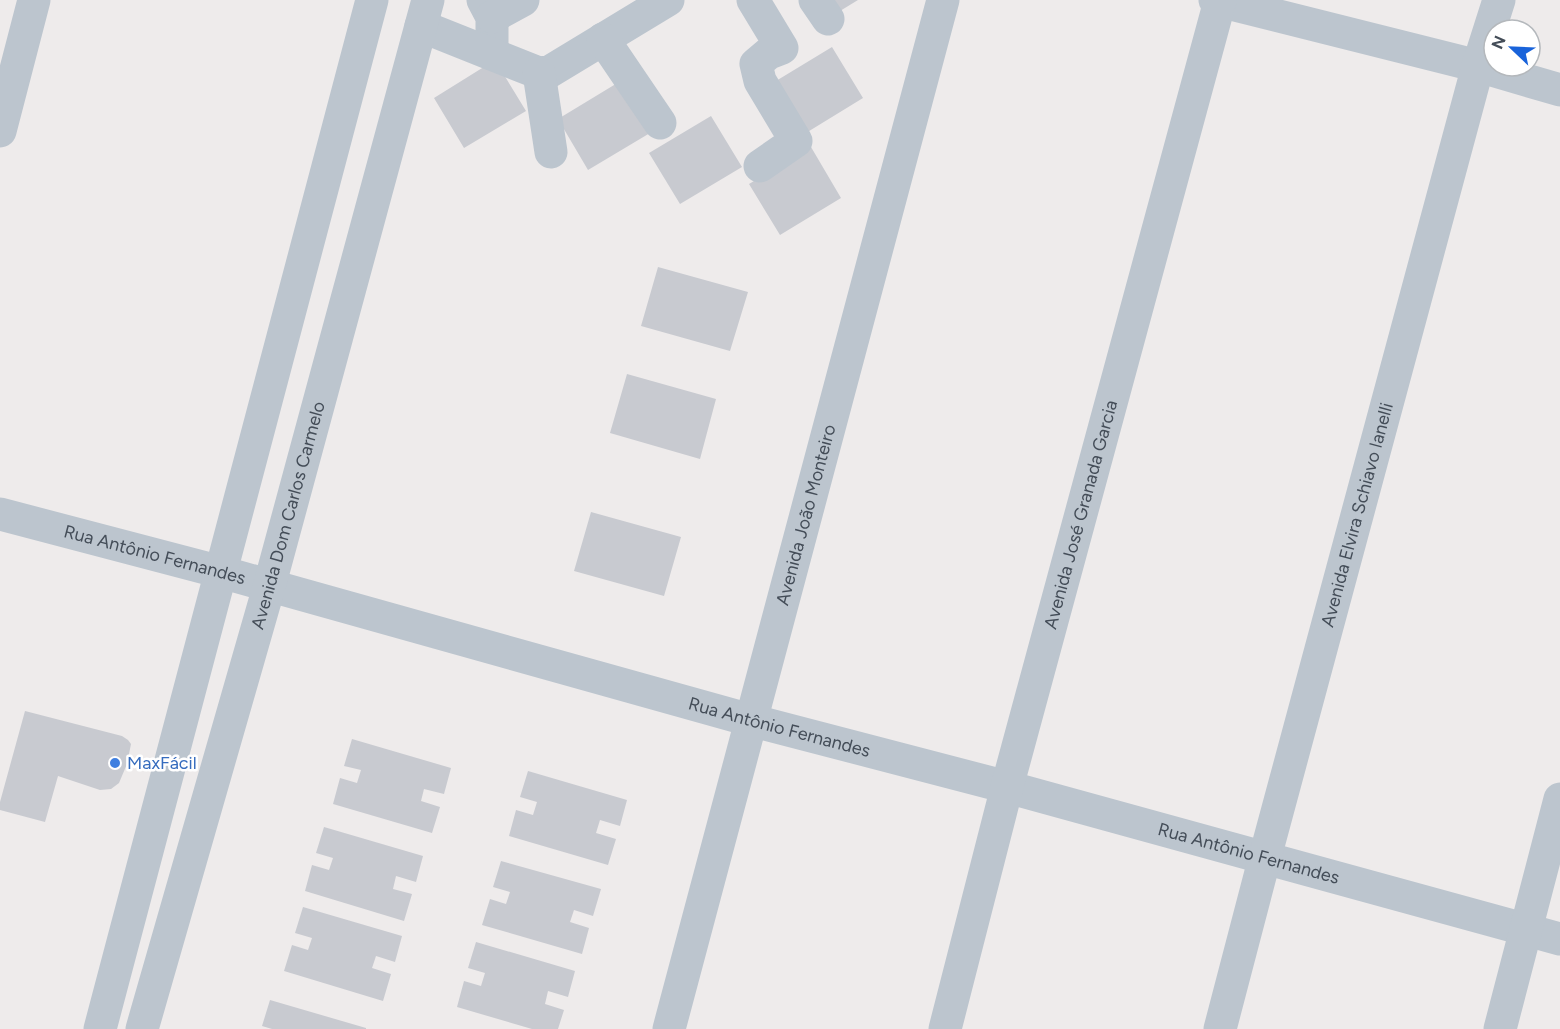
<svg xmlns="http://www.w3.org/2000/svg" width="1560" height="1029" font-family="Figtree,sans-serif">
  <rect width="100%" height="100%" fill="#eeebeb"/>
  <path fill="#c8cad0" d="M833 0H858L840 11Z
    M832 47 863 98 801 136 771 84Z
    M495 60 526 111 464 148 434 98Z
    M619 82 650 133 588 170 558 119Z
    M711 116 742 167 680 204 649 153Z
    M811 147 841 198 780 235 749 184Z
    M658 267 748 292 730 351 641 326Z
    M627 374 716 399 700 459 610 433Z
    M591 512 681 537 664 596 574 571Z
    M25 711 122 736 128 740 131 744 127 764 119 783 111 789 100 790 58 776 45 822 0 810V802Z
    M352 739 451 768 444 794 424 789 421 801 440 807 432 833 333 804 340 778 357 783 361 770 344 766Z
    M528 771 627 800 620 826 600 820 596 833 616 839 608 865 509 836 516 810 533 815 537 802 520 797Z
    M324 827 423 856 416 882 396 876 393 889 412 894 404 921 305 891 312 865 329 870 333 858 316 853Z
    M501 861 601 889 593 916 574 910 570 922 589 928 582 954 482 925 490 899 506 904 510 892 493 887Z
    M303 907 402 936 395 962 376 956 372 968 391 974 383 1001 284 971 292 945 308 950 312 938 295 933Z
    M476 942 575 971 568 997 548 991 545 1004 564 1010 558 1029H532L457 1007 464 981 481 986 485 973 468 968Z
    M270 1000 366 1028V1029H272L262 1026Z"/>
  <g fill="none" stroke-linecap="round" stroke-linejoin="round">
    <g stroke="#bcc5ce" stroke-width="33">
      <path d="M483 0 492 17V54"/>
      <path d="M753 0 782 48 769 53 756 64 760 81 796 141 760 166"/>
      <path d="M815 0 828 19"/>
      <path d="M1215 0 1478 66 1560 90"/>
      <path d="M492 17 523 0"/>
      <path d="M421 26 539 73 549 72 668 0"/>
      <path d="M603 39 660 123"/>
      <path d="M539 73 551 152"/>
      <path d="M0 131 34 0"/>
      <path id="s1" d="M0 514 221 572 750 720 1007 787 1560 939"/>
      <path d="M100 1029 372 0"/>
      <path id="s2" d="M142 1029 269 587 428 0"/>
      <path id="s3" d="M669 1029 943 0"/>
      <path id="s4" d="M945 1029 1007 787 1220 1"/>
      <path id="s5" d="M1220 1029 1265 857 1478 66 1499 0"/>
      <path d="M1500 1029 1560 799"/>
    </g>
  </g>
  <circle fill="#3f7fe0" stroke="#fff" stroke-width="2" cx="115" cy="763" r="6"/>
  <g text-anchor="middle" stroke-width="5" stroke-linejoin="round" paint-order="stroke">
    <g font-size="18" fill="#444d58" stroke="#fff">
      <text dy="6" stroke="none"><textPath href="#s3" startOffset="532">Avenida João Monteiro</textPath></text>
      <text dy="6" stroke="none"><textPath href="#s5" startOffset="532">Avenida Elvira Schiavo Ianelli</textPath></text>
      <text dy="6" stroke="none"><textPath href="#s2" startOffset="534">Avenida Dom Carlos Carmelo</textPath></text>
      <text dy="6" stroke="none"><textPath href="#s4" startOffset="532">Avenida José Granada Garcia</textPath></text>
      <text dy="6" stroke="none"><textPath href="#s1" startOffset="160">Rua Antônio Fernandes</textPath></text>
      <text dy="6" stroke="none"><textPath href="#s1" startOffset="808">Rua Antônio Fernandes</textPath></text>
      <text dy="6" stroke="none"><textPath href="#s1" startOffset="1294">Rua Antônio Fernandes</textPath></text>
    </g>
    <g font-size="18" fill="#366cbe" stroke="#fff" text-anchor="start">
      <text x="127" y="769">MaxFácil</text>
    </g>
  </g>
  <g transform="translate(1512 48) rotate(293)"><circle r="28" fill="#ffffff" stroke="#b4b8bc" stroke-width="1.5"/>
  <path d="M0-4.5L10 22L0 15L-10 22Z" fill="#1963da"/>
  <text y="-9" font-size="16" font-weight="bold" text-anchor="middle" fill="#444d58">N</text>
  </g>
</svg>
